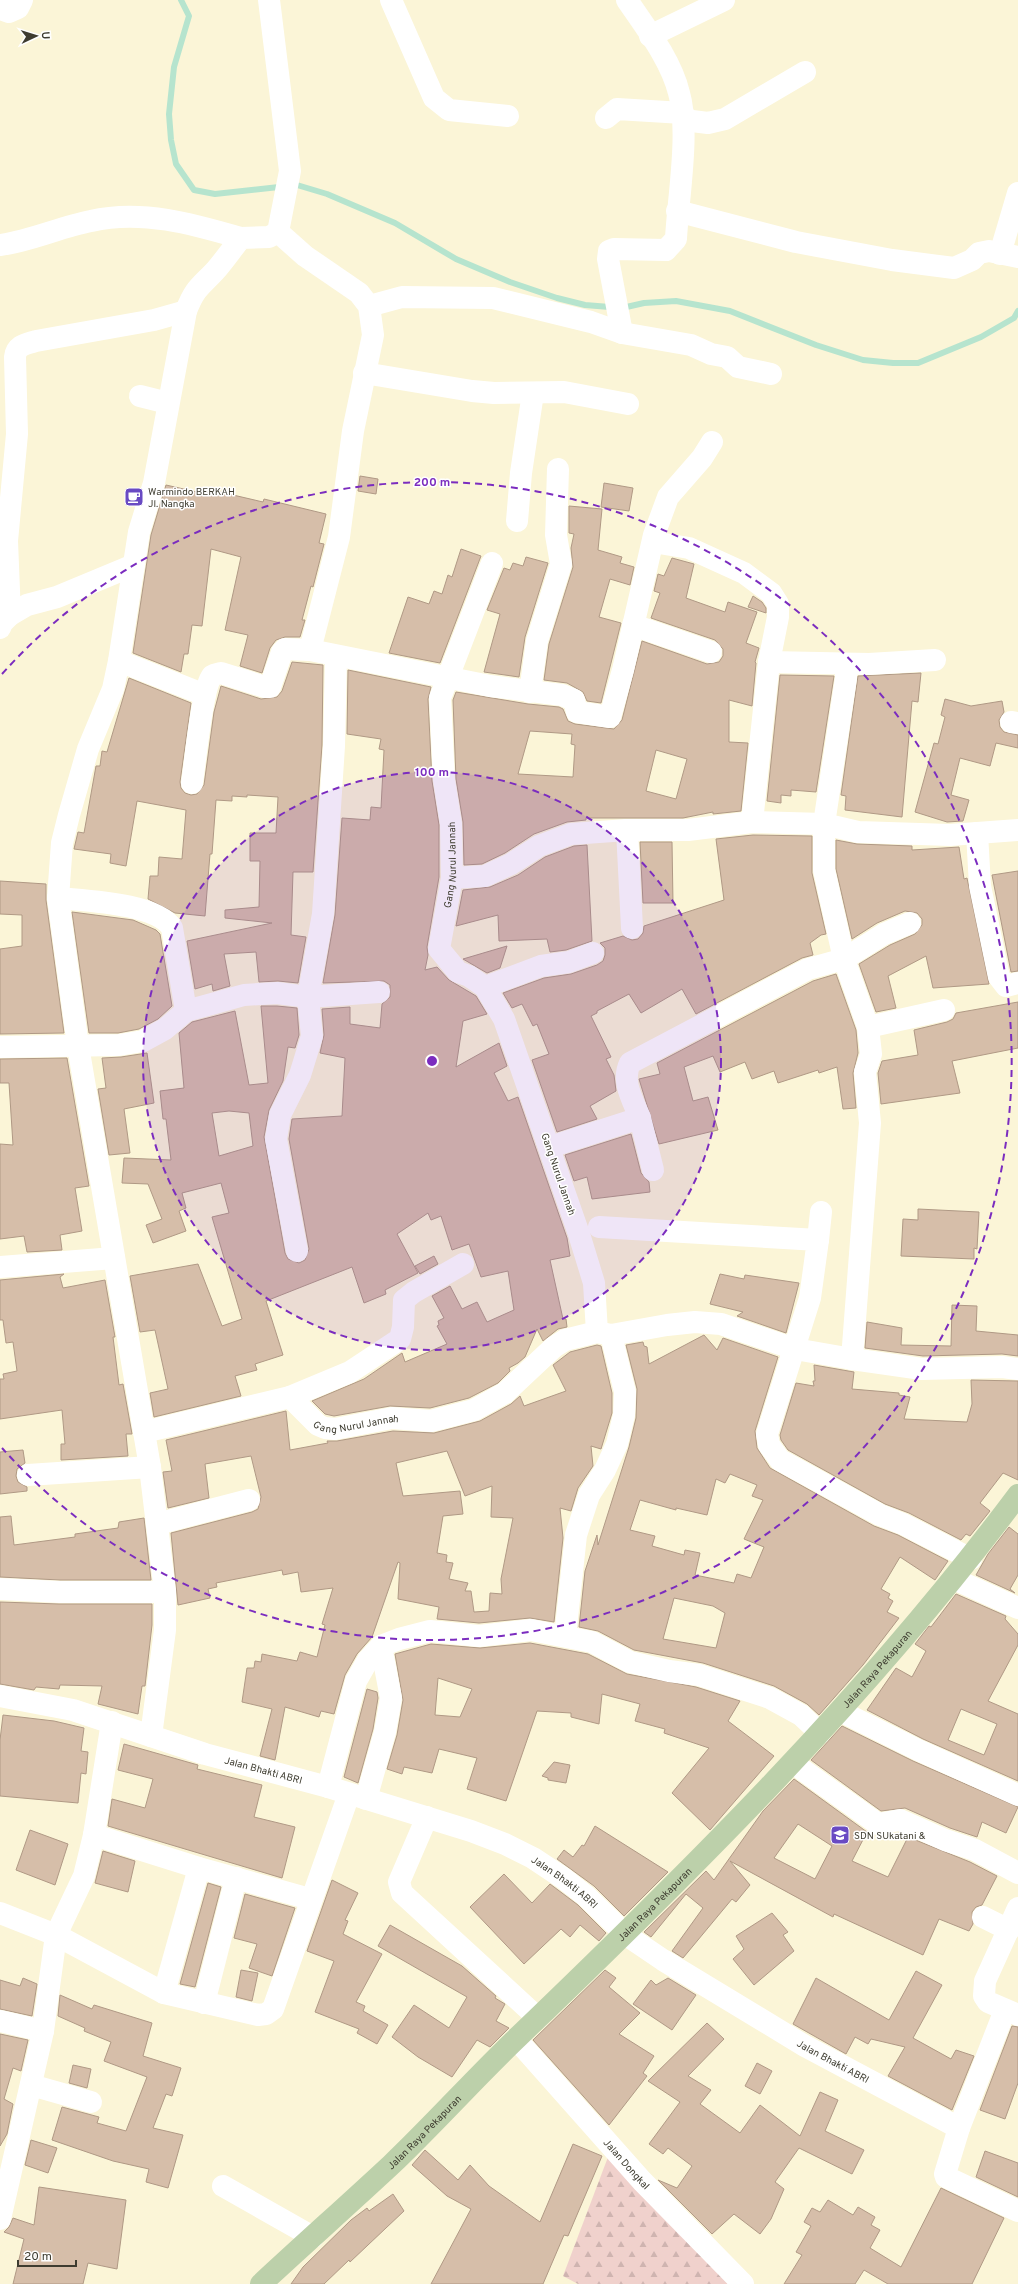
<svg xmlns="http://www.w3.org/2000/svg" width="1018" height="2284" font-family="Overpass,sans-serif">
  <defs>
    <pattern id="forest-firs" width="22" height="20" patternUnits="userSpaceOnUse"><rect width="22" height="20" fill="#f0d1cc"/><path d="M5 1l3.5 6h-7zM16 11l3.5 6h-7z" fill="#cfb4b0"/></pattern>
  </defs>
  <rect width="100%" height="100%" fill="#fbf5d7"/>
  <path fill="url(#forest-firs)" d="M608 2157 728 2284H578L563 2276Z"/>
  <g fill="none" stroke-linecap="round" stroke-linejoin="round">
    <path stroke="#b6e4ce" stroke-width="6" d="M181 0 189 16 174 67 169 114 171 140 176 164 194 190 215 194 297 185 327 194 395 223 456 259 510 282 557 298 585 305 622 308 644 303 676 301 730 311 816 345 863 360 893 363H918L981 337 1014 318 1018 311"/>
  </g>
  <path fill="#d6bea9" stroke="#b09985" fill-rule="evenodd" d="M360 476 378 479 376 494 358 491Z
    M604 483 633 488 629 511 601 507Z
    M166 485 197 492 198 490 216 494V491L263 502 264 499 326 514 319 543 324 544 313 587 311 586 302 620H305L300 637H285L276 640 270 648 262 673 240 666 248 635 225 630 241 557 211 549 202 626 192 625 188 654H184L181 672 133 653 151 535Z
    M569 506 602 509 598 550 622 557 620 563 634 567 630 585 610 579 599 617 621 623 601 703 587 701 583 692 567 683 544 680 549 644 573 567 571 548 574 534 569 533Z
    M461 549 481 556 440 663 389 653 408 597 429 604 434 591 442 594 448 575 452 577Z
    M526 557 548 563 525 637 519 677 484 672 500 614 487 610 504 568 510 570 513 563 523 566Z
    M672 558 694 564 686 598 725 612 728 602 757 612 746 643 759 648 755 662 756 663 752 706 729 700V742L748 743 741 811 713 814V812L683 818H586V820L567 822 534 834 505 853 482 864 464 865 463 822 456 779 453 700 456 692 528 704 559 707 563 709 568 721 575 724 614 729 622 720 642 641 707 664 719 662 723 656V649L715 640 651 618 660 593 654 591 658 574 664 576ZM530 731 572 734 571 744 575 745 573 777 518 774ZM656 750 687 759 676 799 646 791Z
    M753 596 762 602 766 608V613L748 607Z
    M292 662 323 665 322 745 313 872H293L291 935 306 937 298 983 278 981 259 982 256 952 224 954 230 986 213 991 212 984 195 989 187 941 272 923 225 918V910L259 907 260 861H250V833H276L278 797 247 795V797L232 796V801L216 800 212 854H210L205 916 175 913 148 899 150 876H158L159 857 182 859 186 810 137 801 126 866 110 863 111 854 74 849 78 832 84 833 96 766H100L102 751 107 752 129 678 191 703 180 782 181 788 185 793 191 795 197 794 204 785 214 712 221 686 261 699 277 697 282 691Z
    M348 670 431 687 428 699 432 781 439 825V877L427 947 428 955 425 970 437 967 449 980 476 996 487 1014 463 1021 456 1067 499 1043 507 1066 494 1073 508 1101 518 1097 567 1238 570 1256 550 1260 563 1319H566L567 1327 558 1329 543 1341 537 1329 525 1357 518 1363 509 1368 510 1371 498 1383 469 1398 430 1408 390 1406 334 1416 325 1414 312 1401 364 1379 402 1353 405 1362 447 1344 437 1326 439 1325 438 1321 444 1318 432 1296 450 1286 462 1309 477 1302 487 1322 514 1310 508 1271 481 1277 469 1244 452 1250 441 1216 431 1220 428 1213 397 1234 418 1273 385 1290 386 1294 364 1303 352 1267 266 1301 283 1355 255 1364 257 1370 235 1376 241 1396 154 1417 150 1393 168 1389 155 1330 140 1332 130 1276 198 1264 222 1326 242 1319 212 1217 229 1213 221 1183 182 1193 186 1208 179 1211 186 1231 153 1243 146 1225 162 1219 148 1184 122 1183 124 1158 171 1160 166 1119H163L160 1091 184 1088 179 1033 192 1022 235 1011 249 1085 268 1083 261 1006H277L297 1008 299 1035 295 1048 288 1047 283 1081 269 1110 264 1137 285 1253 288 1259 299 1263 305 1260 309 1249 289 1139 292 1119 342 1116 345 1058 320 1053 324 1035 322 1009 350 1007V1024L380 1028 382 1004 390 997V985L384 981 323 983 335 915 342 818 370 820 371 807 381 808 384 750 379 749 381 739 347 734ZM229 1111 249 1113 253 1146 219 1156 212 1113Z
    M921 673 918 702 912 701 902 817 845 810 846 796 841 795 858 676Z
    M780 675 834 676 816 792 791 790V796L781 795V803L767 801Z
    M945 699 971 706 1002 701 1004 712 999 720 1000 727 1004 732 1018 735V748L996 743 990 766 960 758 951 795 969 800 963 821 947 822 915 812 934 743 938 744 945 717 941 715Z
    M753 835 812 836V873L826 934 821 935 810 943 813 955 802 958 696 1014 682 989 641 1013 629 994 597 1011V1013L591 1016 611 1057 606 1059 614 1075 616 1091 590 1106 597 1119 557 1132 532 1060 549 1054 537 1024 533 1026 522 1004 512 1008 503 993 544 978 571 974 597 965 603 961 605 955V948L600 943 623 936 632 940 638 939 643 933 644 926 724 900 716 839Z
    M836 840 857 844 912 846V850L959 847 964 879 967 878 989 984 933 988 926 956 888 976 896 1008 876 1012 859 964 890 945 915 934 922 925V919L917 913 905 911 877 923 852 939 836 869Z
    M640 842H672L673 903H643Z
    M587 845 592 941 566 950 550 952 547 939 499 941 498 915 456 926 463 890 490 887 518 875 545 857 574 846Z
    M1018 871V971L1011 972 992 875Z
    M0 881 46 884V900L64 1033 0 1034V949L22 946V915L0 914Z
    M72 912 133 920 156 930 160 934 172 1006 158 1019 139 1029 118 1033H89Z
    M507 946 500 968 487 973 463 959Z
    M836 974 856 1030 858 1053 853 1073 856 1108 843 1109 837 1067 819 1073 818 1070 778 1083 774 1071 752 1079 745 1062 720 1072 713 1056 684 1067 693 1101 708 1097 718 1130 659 1144 639 1079 660 1074 657 1063 813 981Z
    M1018 1002V1048L952 1061 960 1093 881 1104 878 1073 882 1061 918 1055 914 1030 947 1022 953 1019 956 1013Z
    M147 1053 154 1103 124 1109 130 1153 109 1155 98 1089 106 1088 102 1058 121 1057Z
    M67 1058 89 1186 75 1188 82 1231 60 1235 62 1250 27 1252 24 1236 0 1239V1144L13 1145 9 1083H0V1059Z
    M631 1134 641 1173 649 1182 650 1192 592 1199 587 1177 574 1181 565 1155Z
    M918 1209 979 1212 977 1249 974 1248V1259L901 1256 903 1219 918 1220Z
    M434 1256 438 1264 420 1274 415 1266Z
    M64 1274 60 1277 63 1288 105 1280 115 1337H113L119 1385 123 1384 132 1434H126L128 1456 61 1460V1444H65L62 1410 0 1419V1379H4L3 1374 17 1371 13 1342 6 1343 3 1320H0V1280Z
    M720 1274 744 1279 745 1275 799 1283 786 1333 737 1316 743 1312 710 1304Z
    M952 1305 977 1306 976 1331 1018 1335V1356L1002 1354 923 1356 865 1348 867 1322 902 1328 901 1345 951 1346Z
    M704 1335 717 1350 723 1338 778 1357 755 1431 757 1448 770 1468 874 1526 898 1535 948 1561 935 1580 900 1557 881 1589 890 1594 888 1598 893 1601 887 1612 899 1618 863 1665 819 1715 807 1704 774 1686 703 1663 634 1650 598 1631 579 1627 585 1571 597 1535 598 1545 629 1447 636 1418 637 1389 626 1345 643 1342 644 1346 647 1347 649 1364ZM730 1474 757 1485 752 1496 763 1500 744 1539 764 1547 751 1578 737 1574 734 1583 695 1575 700 1553 685 1550 684 1555 652 1546 655 1536 630 1530 640 1500 676 1510V1508L707 1515 716 1479 725 1483ZM674 1598 713 1606 725 1613 716 1648 663 1639Z
    M597 1345 601 1346 612 1393V1413L601 1449 591 1446 593 1466 578 1488 571 1511 560 1508 563 1538 554 1622 530 1618 479 1623 437 1619 439 1607 398 1599 400 1563 398 1562 372 1637 357 1654 345 1675 334 1714 321 1711 319 1717 285 1707 275 1760 260 1756 272 1709 242 1702 247 1668H254L255 1661 261 1662 262 1654 297 1661 300 1652 317 1657 325 1625 322 1624 333 1588 301 1592 298 1572 283 1575 282 1570 216 1583 217 1587 208 1589 210 1598 178 1605 171 1533 252 1512 258 1509 261 1497 251 1456 205 1464 209 1498 168 1508 163 1472 172 1471 166 1440 286 1411 290 1450 328 1443 327 1441H337L393 1431 434 1433 480 1421 511 1404 520 1396 524 1406 566 1391 553 1365 570 1352ZM447 1451 465 1496 492 1486 491 1517 513 1518 501 1579 502 1594 490 1593 489 1611 474 1612 471 1591H465L468 1583 449 1579 453 1563 446 1562 447 1555 437 1553 443 1516 463 1514 460 1491 403 1496 396 1463Z
    M814 1365 854 1372 852 1389 899 1393V1395L910 1397 904 1419 967 1422 972 1404 971 1380 1018 1381V1480L1003 1473 980 1503 990 1511 970 1536 966 1534 961 1540 909 1513 885 1504 788 1450 781 1440 780 1435 796 1383 814 1386 813 1381H815Z
    M23 1450 25 1463 17 1469 16 1476 18 1482 27 1487V1491L0 1494V1452Z
    M11 1516 14 1545 75 1537V1534L118 1528 119 1522 144 1518 151 1580H60L0 1577V1517Z
    M1009 1527 1018 1534V1575L1010 1589 1015 1593 976 1575 988 1554Z
    M956 1594 1006 1616 1005 1619 1018 1634V1645L988 1701 1018 1714V1781L923 1739 867 1710 896 1668 912 1677 926 1651 915 1644 929 1626 931 1627ZM961 1709 997 1724 984 1755 948 1740Z
    M0 1602 59 1604H152V1625L145 1686H142L138 1714 98 1704 102 1686 60 1685 59 1689 36 1687 34 1690 0 1684Z
    M530 1643 588 1654 627 1674 696 1687 740 1701 728 1721 774 1756 710 1830 672 1793 709 1748 664 1733 665 1729 635 1721 640 1704 602 1694 599 1724 571 1717V1713L537 1711 506 1801 467 1789 477 1758 439 1749 432 1773 404 1767 402 1774 387 1769 397 1735 403 1700 395 1654 431 1644 480 1648ZM438 1678 472 1689 460 1717 435 1715Z
    M367 1689 377 1692 378 1698 373 1729 358 1783 344 1777Z
    M3 1715 54 1721 84 1728 81 1751 88 1752 86 1774 81 1773 78 1803 0 1796V1740Z
    M842 1726 913 1761 1018 1807 1006 1833 982 1822 977 1837 950 1828 905 1808 881 1811 811 1760Z
    M124 1744 198 1765 197 1769 262 1785 254 1817 295 1827 282 1878 108 1826 112 1799 145 1808 153 1779 118 1770Z
    M554 1762 570 1765 566 1783 548 1780V1778L542 1776Z
    M794 1779 867 1832 852 1861 888 1877 908 1837 970 1862 997 1876 982 1905 976 1907 972 1912 973 1924 969 1931 939 1919 923 1955 834 1914 833 1917 730 1861 750 1885 736 1902 732 1899 683 1958 672 1951 703 1908 686 1894 651 1937 644 1932 706 1871 714 1880 763 1811ZM798 1824 832 1846 815 1879 774 1858Z
    M595 1826 668 1872 624 1916 594 1886 557 1859 564 1850 573 1857 582 1845 584 1846Z
    M30 1830 68 1844 55 1885 16 1870Z
    M103 1851 135 1861 128 1892 95 1883Z
    M504 1874 532 1903 550 1884 578 1905 606 1933 599 1941 580 1925 570 1937 561 1929 524 1964 470 1907Z
    M332 1880 358 1893 345 1920 348 1921 343 1934 382 1954 356 2002 365 2006 363 2011 388 2025 377 2044 357 2033 359 2029 315 2012 334 1961 307 1951Z
    M208 1883 221 1887 195 1987 180 1984Z
    M245 1894 295 1908 272 1976 249 1968 257 1944 234 1938Z
    M772 1913 788 1932 783 1935 794 1951 754 1985 733 1959 744 1949 736 1936Z
    M390 1925 462 1966 496 1996 495 1998 505 2004 496 2021 509 2028 490 2047 477 2040 452 2077 418 2057 392 2037 414 2005 449 2028 467 1997 378 1946Z
    M241 1970 258 1973 252 2001 236 1997Z
    M605 1970 616 1978 609 1987 640 2013 619 2034 654 2056 643 2073 647 2076 609 2125 533 2040Z
    M916 1971 942 1985 913 2038 951 2059 956 2050 974 2056 952 2110 888 2076 905 2047 871 2039 868 2044 855 2037 846 2054 793 2024 816 1978 889 2020Z
    M23 1978 37 1984 32 2016 0 2009V1980L20 1986Z
    M668 1978 696 1995 672 2030 633 2004 651 1980 656 1985Z
    M60 1995 92 2009 94 2005 152 2023 143 2056 181 2068 172 2096 166 2094 153 2128 183 2135 168 2188 146 2182 149 2169 113 2161 52 2140 62 2107 99 2117 97 2123 126 2131 147 2077 104 2061 111 2042 84 2031 85 2028 58 2016Z
    M707 2023 724 2039 688 2076 711 2090 700 2104 740 2133 760 2105 800 2136 820 2092 838 2100 825 2131 864 2150 852 2174 799 2148 775 2182 784 2189 771 2219 760 2234 734 2214 712 2234 658 2180 677 2188 692 2166 668 2148 663 2154 649 2144 680 2102 648 2081Z
    M1012 2026 1018 2027V2083L1005 2119 980 2110Z
    M0 2034 28 2040 21 2071 13 2068 4 2099 13 2104 7 2134 0 2146Z
    M757 2063 772 2071 760 2094 745 2086Z
    M73 2065 91 2069 87 2088 69 2083Z
    M31 2140 57 2148 48 2173 25 2165Z
    M573 2144 602 2156 568 2236 564 2235 543 2284H431L471 2209 447 2196 412 2165 425 2150 458 2180 470 2165 489 2186 540 2222Z
    M985 2151 1018 2163V2197L976 2177Z
    M39 2187 126 2200 117 2269 88 2263 83 2284H13L24 2239 4 2232 9 2227 13 2218 34 2225Z
    M941 2188 1004 2218 972 2284H888L864 2270 855 2284H784L802 2255 796 2252 811 2226 804 2222 812 2208 820 2212 828 2200 853 2215 858 2207 875 2217 871 2225 880 2230 870 2248 901 2267Z
    M393 2194 404 2211 350 2262 349 2260 324 2284H291L303 2267 351 2220 367 2208 369 2211Z"/>
  <g fill="none" stroke-linecap="round" stroke-linejoin="round">
    <g stroke="#fff" stroke-width="22">
      <path d="M391 0 434 98 449 110 508 116"/>
      <path d="M0 9 9 12 18 8 22 0"/>
      <path d="M650 36 724 0"/>
      <path d="M606 118 617 109 683 113"/>
      <path d="M684 120 708 123 725 119 805 72"/>
      <path d="M677 211 796 242 892 260 954 268 972 260 979 253 989 251 1018 257"/>
      <path d="M278 232 305 256 359 293 369 306 373 335 353 431 339 537 310 650"/>
      <path d="M0 245C31 241 60 227 91 221 141 209 193 224 241 238"/>
      <path d="M1000 254 1018 193"/>
      <path d="M369 306 402 297 493 298 591 322 622 333 691 345 711 354 727 357 738 367 771 374"/>
      <path d="M622 333 608 259 609 251 614 249 666 250 676 239C678 198 690 131 679 93 671 60 646 28 627 0"/>
      <path d="M364 373 472 391 494 393 564 392 628 404"/>
      <path d="M140 396 168 403"/>
      <path d="M517 521 521 473 533 393"/>
      <path d="M653 542 689 548 744 573 771 593 778 604V617L769 662 752 822"/>
      <path d="M10 615 7 541 17 434 15 357C16 345 26 344 36 341L154 320 186 311"/>
      <path d="M633 625 711 652"/>
      <path d="M0 628 2 623 10 615 27 605 57 597 134 565"/>
      <path d="M119 661 205 695"/>
      <path d="M769 662 869 664 935 660"/>
      <path d="M846 664V678L824 824V870L844 959 868 1027 871 1054 865 1072 870 1123 852 1359"/>
      <path d="M530 692 537 641 561 564 556 535 558 469"/>
      <path d="M1011 722 1018 723"/>
      <path d="M192 783C195 764 202 688 212 676 215 674 218 674 221 673L265 687H270L282 652 285 649 310 650 490 686 562 695 574 700 577 712 610 717 623 670 654 535 668 497 702 458 712 442"/>
      <path d="M627 830 632 928"/>
      <path d="M977 833 980 886 999 977 1006 986 1018 983"/>
      <path d="M452 878 485 876 511 864 539 846 571 834 627 830H688L752 822 824 824 858 832 950 835 1018 830"/>
      <path d="M58 898C86 901 156 903 172 928L186 1011"/>
      <path d="M485 987 541 966 569 962 593 953"/>
      <path d="M868 1027 944 1010"/>
      <path d="M0 1047 119 1045 143 1041 165 1029 186 1011 244 995 277 993 308 997 323 914 334 746 336 656"/>
      <path d="M640 1118 653 1170"/>
      <path d="M550 1147 640 1118C633 1100 621 1082 630 1063L808 969 844 959 884 934 910 923"/>
      <path d="M599 1227 818 1240 810 1298 767 1434 769 1445 780 1460 880 1515 903 1524 971 1559"/>
      <path d="M818 1240 821 1212"/>
      <path d="M297 1251 276 1139 280 1115 300 1075 312 1036 308 997 379 992"/>
      <path d="M0 1267 114 1258"/>
      <path d="M597 1332 611 1335 667 1325 695 1322 721 1324 795 1349 852 1359 922 1369 1002 1367 1018 1369"/>
      <path d="M290 1397 350 1372 400 1339 403 1327 404 1300 414 1292 463 1264"/>
      <path id="s1" d="M144 1432 290 1397 318 1425 325 1428 335 1429 392 1418 431 1421 474 1410 505 1393 554 1347 565 1340 597 1332 594 1283 579 1234 504 1019 485 987 469 976 458 972 439 949 452 878 451 824 444 780 440 698 492 563"/>
      <path d="M28 1475 150 1467"/>
      <path d="M157 1524 249 1500"/>
      <path d="M954 1579 1018 1608"/>
      <path d="M0 1589 60 1592H165"/>
      <path d="M565 1636 576 1535 589 1495 605 1470 617 1444 624 1415 625 1392 611 1335"/>
      <path id="s2" d="M0 1696 73 1710 205 1754 328 1787 471 1831 505 1844 533 1858 563 1878 586 1896 626 1935 663 1960 805 2046 959 2128 945 2174 946 2177 1018 2211"/>
      <path d="M840 1711 918 1750 1018 1795"/>
      <path d="M151 1736 165 1630V1592L150 1467 78 1046 58 898 62 843 69 815 88 749 113 689 119 661 139 532 154 483 186 311C195 288 199 288 215 271 224 261 232 249 241 238L269 237 278 232 290 171 269 0"/>
      <path d="M793 1763 878 1824 900 1820 945 1840 975 1850 1018 1873"/>
      <path d="M328 1787 356 1681 368 1660 381 1646 399 1639 430 1631 479 1636 531 1630 592 1642 630 1662 669 1671 699 1675 770 1698 801 1715 820 1733"/>
      <path d="M366 1799 385 1732 391 1698 381 1646"/>
      <path d="M427 1817 399 1882 402 1893 538 2018"/>
      <path d="M94 1835 199 1868 310 1899"/>
      <path d="M1018 1908 985 1981 984 1996 988 2002 1018 2015"/>
      <path d="M0 1913 56 1935 164 1993 258 2015 266 2014 273 2009 349 1794"/>
      <path d="M983 1917 1009 1930"/>
      <path d="M164 1993 199 1868"/>
      <path d="M204 2003 236 1878"/>
      <path d="M0 2021 43 2031"/>
      <path id="s3" d="M516 2039 642 2181 743 2284"/>
      <path d="M31 2085 91 2102"/>
      <path d="M959 2128 1005 2010"/>
      <path d="M223 2186 313 2237"/>
      <path d="M0 2219 43 2031 56 1935 84 1876 94 1835 112 1722"/>
    </g>
    <path stroke="#bcd0aa" stroke-width="22" id="s4" d="M261 2284C304 2244 348 2205 391 2165 435 2123 475 2078 519 2036 696 1866 871 1692 1018 1495"/>
  </g>
  <circle cx="432" cy="1061" r="289" fill="#7b2cbf" fill-opacity=".12"/>
  <g fill="none" stroke="#7b2cbf" stroke-width="2" stroke-dasharray="7 5">
    <circle cx="432" cy="1061" r="289"/>
    <path d="M2 674A579 579 0 1 1 2 1448"/>
  </g>
  <defs>
    <symbol id="cafe-square" viewBox="-11 -11 22 22"><rect x="-9" y="-9" width="18" height="18" rx="4" fill="#694ac3" stroke="#fff"/><path d="M-5.5-4.5H6V0H3Q3 3.5 0 3.5H-2.5Q-5.5 3.5-5.5 0ZM3-3.2v2h1.7v-2ZM-6 4.5H4V6H-6Z" fill="#fff"/></symbol>
    <symbol id="school-square" viewBox="-11 -11 22 22"><rect x="-9" y="-9" width="18" height="18" rx="4" fill="#694ac3" stroke="#fff"/><path d="M0-5L7-2L0 1L-7-2ZM-4 1L0 2.5L4 1V4Q0 6-4 4Z" fill="#fff"/></symbol>
  </defs>
  <g fill-rule="evenodd">
    <use href="#cafe-square" x="123" y="486" width="22" height="22"/>
    <use href="#school-square" x="829" y="1824" width="22" height="22"/>
  </g>
  <g text-anchor="middle" stroke-width="3" stroke-linejoin="round" paint-order="stroke">
    <g font-size="10" fill="#3e3c30" stroke="#fff" text-anchor="start">
      <text x="148" y="495">Warmindo BERKAH<tspan x="148" dy="12">Jl. Nangka</tspan></text>
      <text x="854" y="1839">SDN SUkatani &amp;</text>
    </g>
    <g font-size="10" fill="#3e3c30" stroke="#fff">
      <text dy="4" stroke="none"><textPath href="#s1" startOffset="1009">Gang Nurul Jannah</textPath></text>
      <text transform="translate(559 1174) rotate(71)" y="4">Gang Nurul Jannah</text>
      <text dy="4" stroke="none"><textPath href="#s1" startOffset="229">Gang Nurul Jannah</textPath></text>
      <text dy="4" stroke="none"><textPath href="#s4" startOffset="871">Jalan Raya Pekapuran</textPath></text>
      <text dy="4" stroke="none"><textPath href="#s2" startOffset="274">Jalan Bhakti ABRI</textPath></text>
      <text dy="4" stroke="none"><textPath href="#s2" startOffset="598">Jalan Bhakti ABRI</textPath></text>
      <text dy="4" stroke="none"><textPath href="#s4" startOffset="547">Jalan Raya Pekapuran</textPath></text>
      <text dy="4" stroke="none"><textPath href="#s2" startOffset="922">Jalan Bhakti ABRI</textPath></text>
      <text dy="4" stroke="none"><textPath href="#s4" startOffset="223">Jalan Raya Pekapuran</textPath></text>
      <text dy="4" stroke="none"><textPath href="#s3" startOffset="167">Jalan Dongkal</textPath></text>
    </g>
  </g>
  <circle cx="432" cy="1061" r="6" fill="#7b2cbf" stroke="#fff" stroke-width="2"/>
  <g font-size="12" text-anchor="middle" font-weight="bold" fill="#7b2cbf" stroke="#fff" stroke-width="3" stroke-linejoin="round" paint-order="stroke">
    <text x="432" y="486">200 m</text>
    <text x="432" y="776">100 m</text>
  </g>
  <g transform="translate(36 36) rotate(86)" stroke="#ffffff" stroke-width="3" paint-order="stroke">
  <path d="M0-3L7 15L0 10L-7 15Z" fill="#3e3c30"/>
  <text y="-6" font-size="11" font-weight="bold" text-anchor="middle" fill="#3e3c30">U</text>
  </g>
  <path d="M18 2260v6h58v-6" fill="none" stroke="#3e3c30" stroke-width="2"/>
  <text x="24" y="2260" font-size="12" fill="#3e3c30" stroke="#ffffff" stroke-width="3" paint-order="stroke">20 m</text>
</svg>
